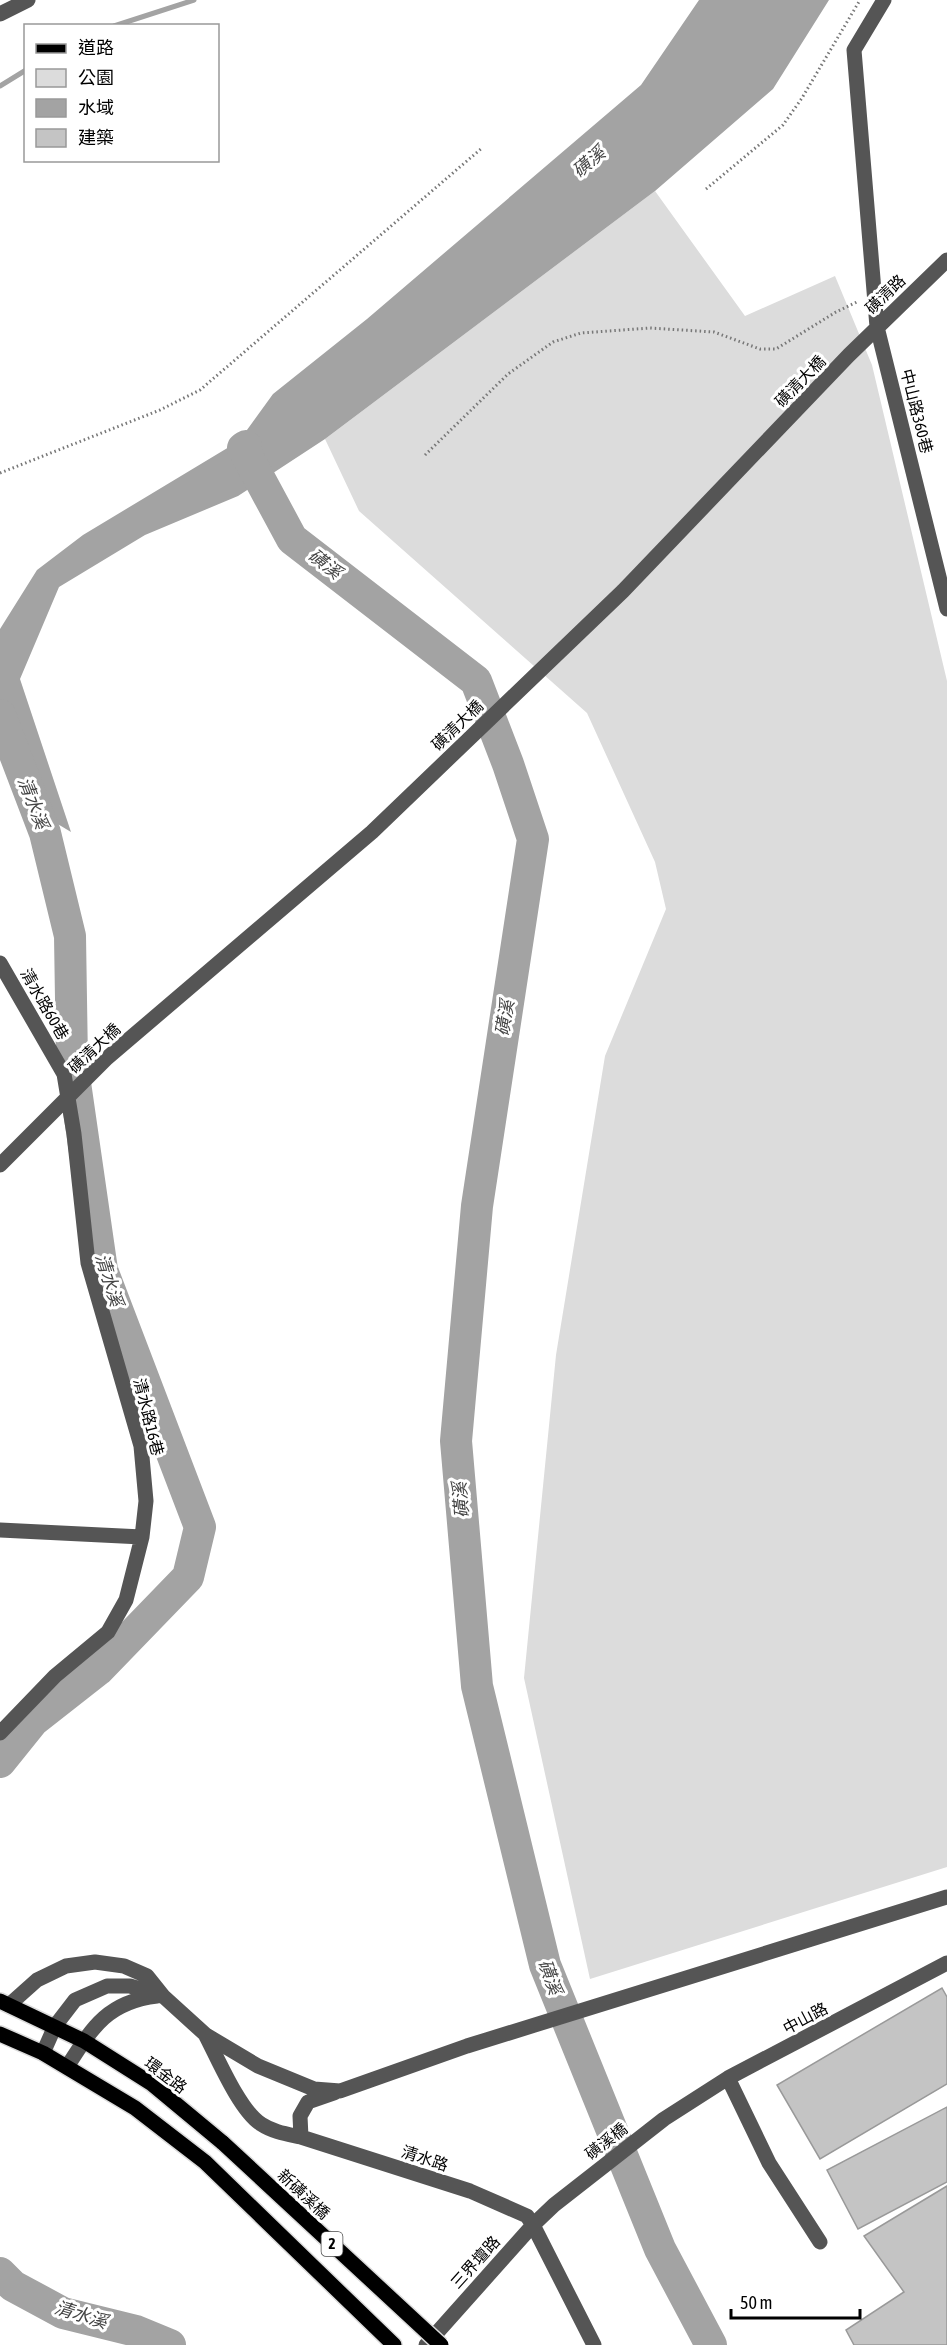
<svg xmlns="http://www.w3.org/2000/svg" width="947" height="2345" font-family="'Asap Condensed','Noto Sans TC',sans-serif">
  <rect width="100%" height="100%" fill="#fff"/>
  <path fill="#dcdcdc" d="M655 191 745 316 835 276 872 365 947 681V1867L590 1979 524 1678 556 1355 605 1056 666 909 655 862 587 713 359 511 325 439Z"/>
  <path fill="#a3a3a3" d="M699 0H829L773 89 655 191 325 439 238 496 145 535 59 587 20 679 71 832 36 811 0 739V629L37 570 83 535 239 441 273 394 367 319 641 85Z"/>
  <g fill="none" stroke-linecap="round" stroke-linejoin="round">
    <path stroke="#a3a3a3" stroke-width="5" d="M114 26 194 0
      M0 86 26 70"/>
    <path stroke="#a3a3a3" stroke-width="32" d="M246 446 243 448 292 539 476 681 508 764 533 839 477 1206 456 1441 477 1686 545 1965 660 2249 711 2345
      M0 715 45 833 70 936 72 1062 102 1270 200 1527 188 1577 98 1670 33 1721 0 1762
      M0 2273 13 2286 63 2313 136 2331 170 2345"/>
  </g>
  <path fill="#c4c4c4" stroke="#999" stroke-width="1.5" d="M942 1988 947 1997V2084L820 2159 777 2085Z
    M947 2107V2182L858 2229 827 2170Z
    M947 2186V2345H854L846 2330 904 2292 864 2236Z"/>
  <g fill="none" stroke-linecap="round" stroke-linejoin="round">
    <defs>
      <path id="major" d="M0 2001 84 2041 152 2084 223 2143
        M0 2034 43 2053 135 2108 205 2162 394 2345"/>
    </defs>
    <use href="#major" stroke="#dbdbdb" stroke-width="18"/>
    <path stroke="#777" stroke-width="3" stroke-dasharray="1.5 3" stroke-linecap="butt" d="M706 189 783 125 802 98 860 0
      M425 455 508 374 553 342 581 333 650 328 714 332 760 349H776L836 312 859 301
      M0 473 160 410 200 390 482 148"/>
    <path stroke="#555" stroke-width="15" d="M884 0 854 50 877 327 947 609
      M0 14 28 0
      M0 963 64 1074 74 1134 88 1263 141 1446 146 1501 142 1537 126 1600 108 1632 55 1676 0 1733
      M0 1165 107 1058 372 832 623 591 849 355 947 260
      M0 1530 142 1537
      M9 2005 37 1980 66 1966 95 1962 124 1966 147 1976 163 1996 206 2035 258 2066 314 2089 340 2091 467 2046 947 1897
      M206 2036C218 2059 240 2111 261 2124 273 2132 287 2134 301 2137
      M43 2053 55 2026 75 2000 107 1986H130L163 1996
      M67 2067C92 2028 107 2002 157 1996
      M728 2078 769 2163 820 2242
      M334 2093 308 2102 300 2116 301 2137 470 2191 527 2216 533 2225 594 2345
      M426 2345 533 2225 554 2205 664 2119 728 2078 947 1963"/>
    <use href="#major" stroke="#000" stroke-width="15"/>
    <defs>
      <path id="major-bridge" d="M223 2143 441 2345"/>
    </defs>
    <use href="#major-bridge" stroke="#dbdbdb" stroke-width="18" stroke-linecap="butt"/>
    <use href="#major-bridge" stroke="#000" stroke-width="15"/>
  </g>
  <g text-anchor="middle" stroke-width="6" stroke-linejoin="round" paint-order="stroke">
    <rect fill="#fff" stroke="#4c4c4c" stroke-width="1.5" x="321.5" y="2232" width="21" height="24" rx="4.5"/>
    <g font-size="15" font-weight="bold" fill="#000">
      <text x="332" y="2249">2</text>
    </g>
    <g font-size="16" fill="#000" stroke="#fff">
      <text transform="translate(885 294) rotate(-44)" y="6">磺清路</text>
      <text transform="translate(800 381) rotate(-46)" y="6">磺清大橋</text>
      <text transform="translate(917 411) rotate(76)" y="6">中山路360巷</text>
      <text transform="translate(457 725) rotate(-44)" y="6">磺清大橋</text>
      <text transform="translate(45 1004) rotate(60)" y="6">清水路60巷</text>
      <text transform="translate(94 1048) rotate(-43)" y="6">磺清大橋</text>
      <text transform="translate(149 1417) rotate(76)" y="6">清水路16巷</text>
      <text transform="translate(805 2018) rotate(-28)" y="6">中山路</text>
      <text transform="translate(166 2075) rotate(37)" y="6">環金路</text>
      <text transform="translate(606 2141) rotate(-38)" y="6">磺溪橋</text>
      <text transform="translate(425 2158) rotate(18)" y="6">清水路</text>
      <text transform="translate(304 2194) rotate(43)" y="6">新磺溪橋</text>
      <text transform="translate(475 2262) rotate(-48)" y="6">三界壇路</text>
    </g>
    <g font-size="18" font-style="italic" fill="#444" stroke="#fff">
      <text transform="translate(589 162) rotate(-40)" y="6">磺溪</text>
      <text transform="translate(325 564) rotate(38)" y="6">磺溪</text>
      <text transform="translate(33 803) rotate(69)" y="6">清水溪</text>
      <text transform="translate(505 1018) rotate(-81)" y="6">磺溪</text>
      <text transform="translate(109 1280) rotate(73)" y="6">清水溪</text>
      <text transform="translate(461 1500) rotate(-95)" y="6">磺溪</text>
      <text transform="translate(550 1977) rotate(70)" y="6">磺溪</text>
      <text transform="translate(81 2315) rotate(17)" y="6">清水溪</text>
    </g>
  </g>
  <rect x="24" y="24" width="195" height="138" fill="#ffffff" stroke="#999999" stroke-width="1.5"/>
  <rect x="36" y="44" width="30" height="9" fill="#000000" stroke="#999999" stroke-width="1.5"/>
  <text x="78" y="54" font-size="18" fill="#000000">道路</text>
  <rect x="36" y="69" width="30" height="18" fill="#dcdcdc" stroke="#999999" stroke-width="1.5"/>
  <text x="78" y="84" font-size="18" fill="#000000">公園</text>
  <rect x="36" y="99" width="30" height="18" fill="#a3a3a3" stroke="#999999" stroke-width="1.5"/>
  <text x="78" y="114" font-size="18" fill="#000000">水域</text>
  <rect x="36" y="129" width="30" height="18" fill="#c4c4c4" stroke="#999999" stroke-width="1.5"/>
  <text x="78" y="144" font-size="18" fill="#000000">建築</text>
  <path d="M731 2309v9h129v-9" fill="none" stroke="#000000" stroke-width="3"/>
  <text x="740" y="2309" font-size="18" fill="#000000" stroke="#ffffff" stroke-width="4.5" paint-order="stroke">50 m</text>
</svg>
